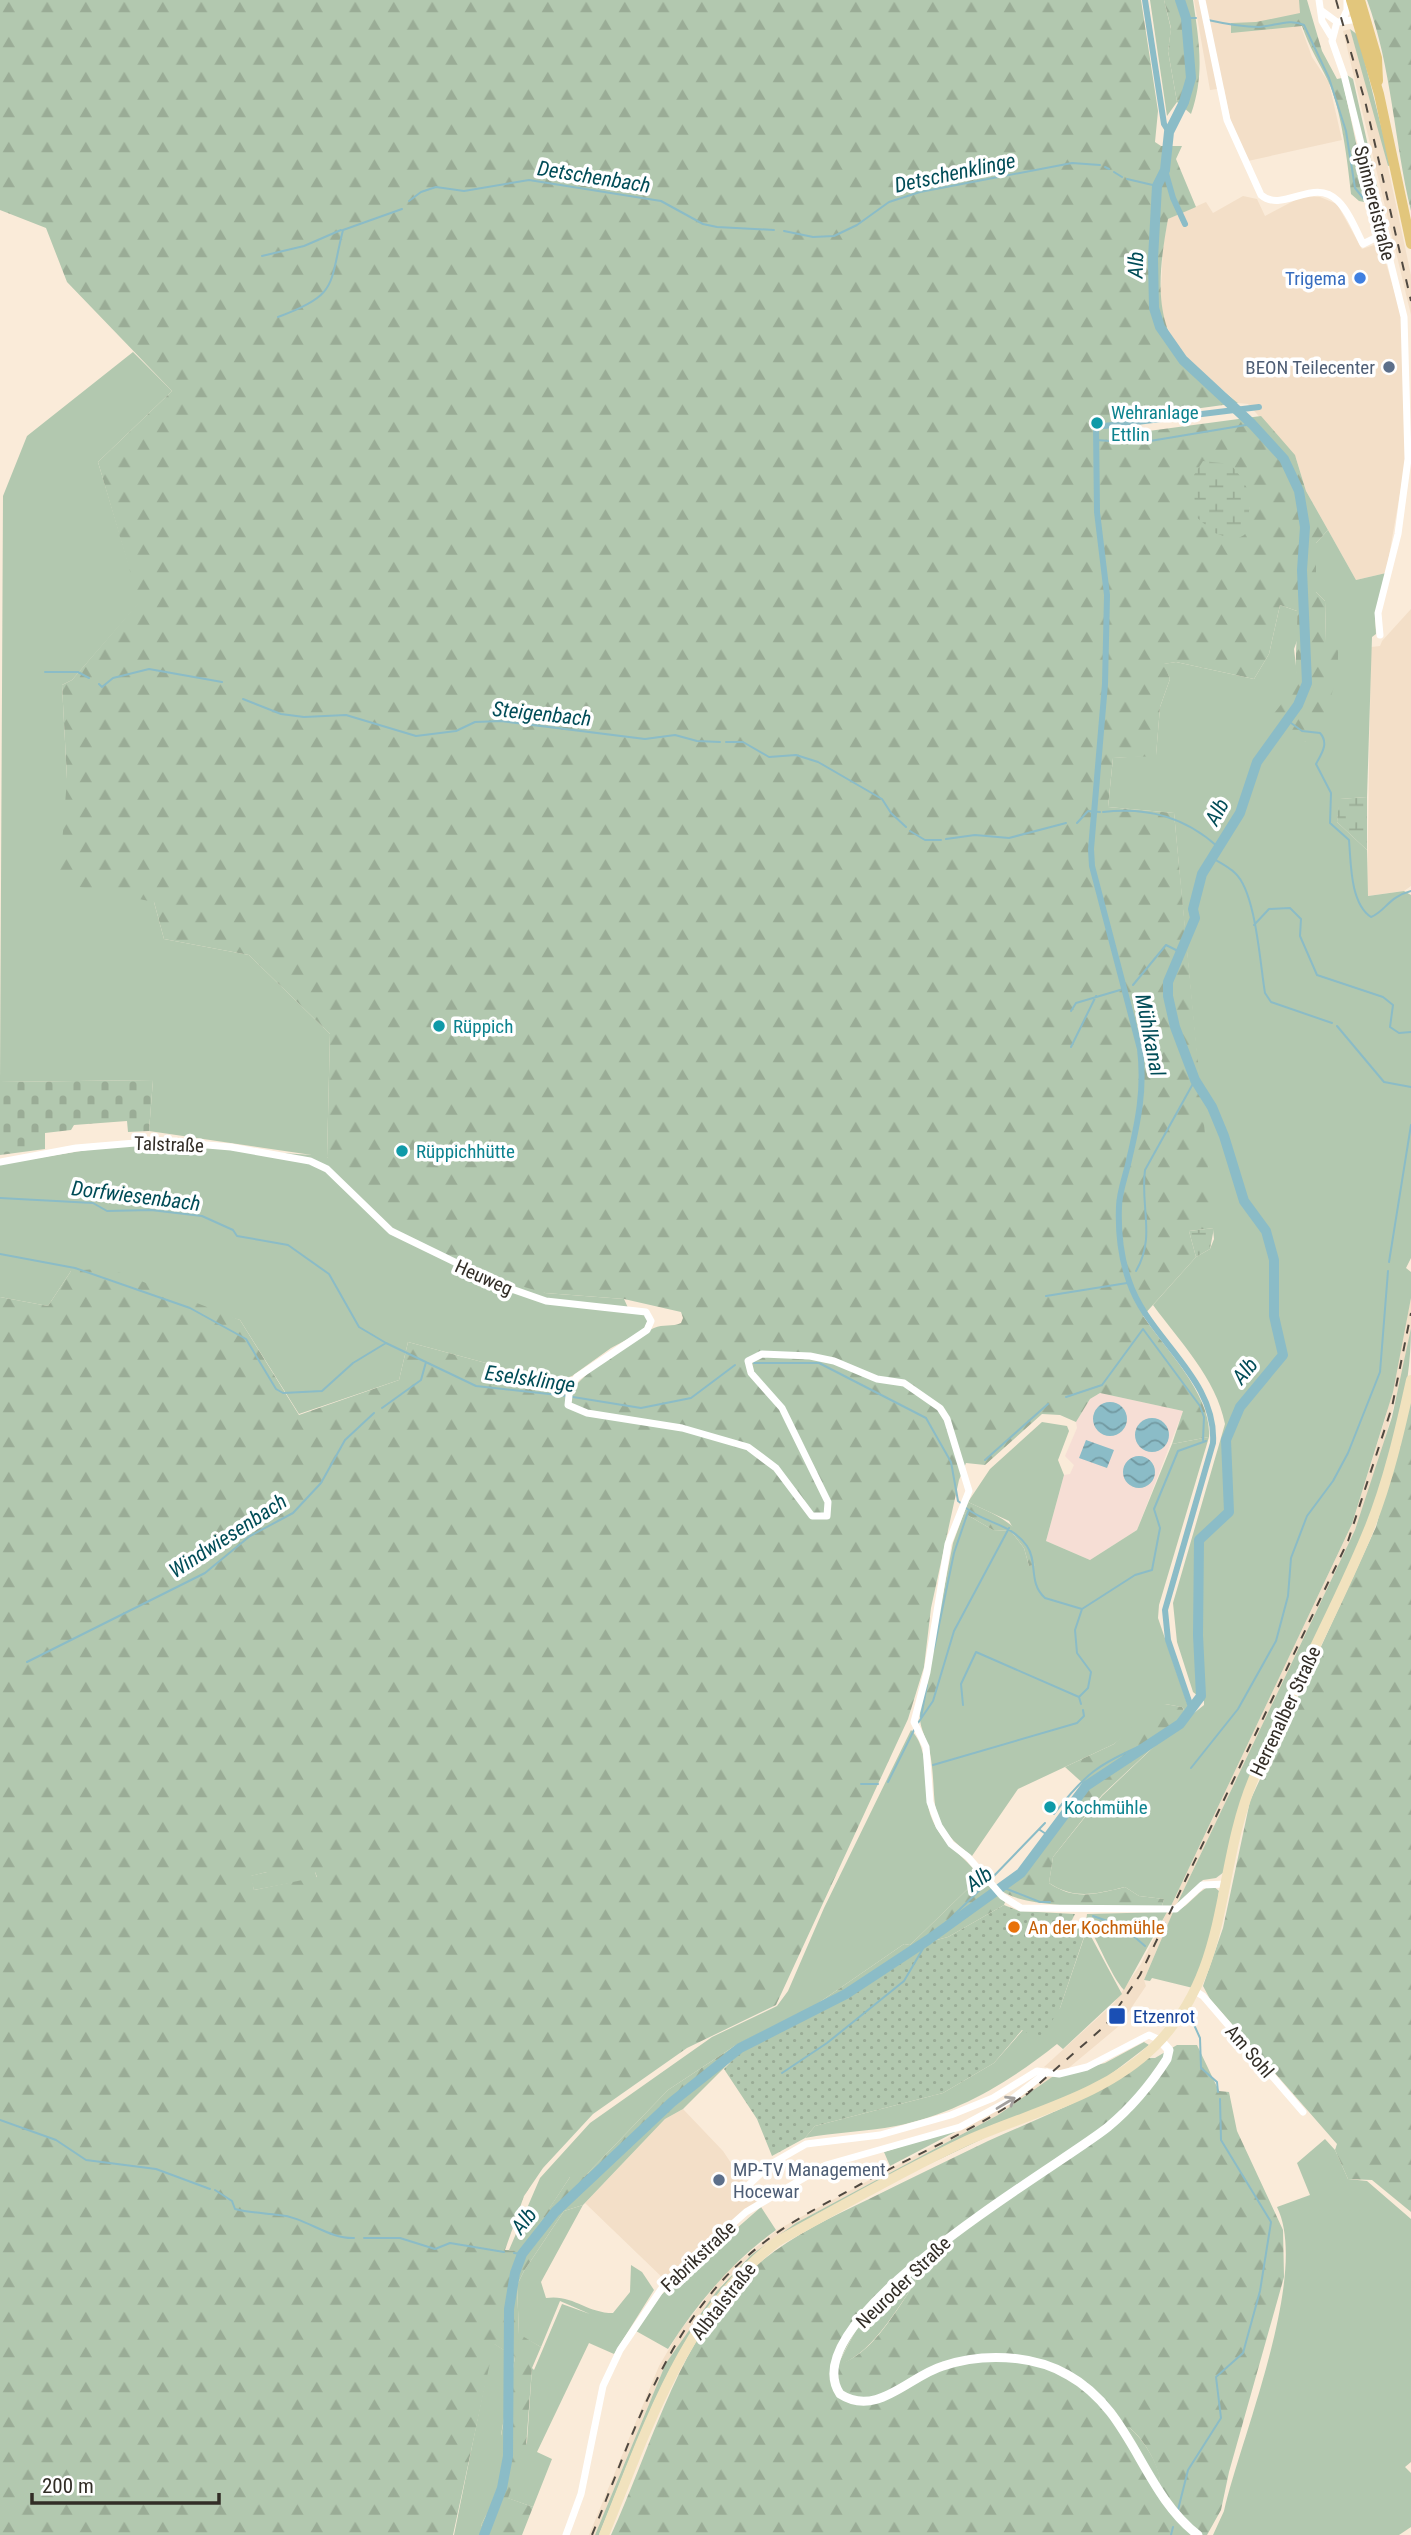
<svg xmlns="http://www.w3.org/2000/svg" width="1411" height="2535" font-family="'Roboto Condensed',sans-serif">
  <defs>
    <pattern id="forest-firs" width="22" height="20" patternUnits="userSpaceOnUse" patternTransform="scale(1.75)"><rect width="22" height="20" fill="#b2c8af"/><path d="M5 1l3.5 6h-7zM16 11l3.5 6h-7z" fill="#9aac96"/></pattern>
    <pattern id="wetland-marsh" width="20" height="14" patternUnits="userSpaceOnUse" patternTransform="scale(1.75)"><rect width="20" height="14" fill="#b2c8af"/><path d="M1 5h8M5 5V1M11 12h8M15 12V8" fill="none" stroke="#9aac96"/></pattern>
    <pattern id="cemetery-stones" width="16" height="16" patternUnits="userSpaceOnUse" patternTransform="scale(1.75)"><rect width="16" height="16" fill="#b2c8af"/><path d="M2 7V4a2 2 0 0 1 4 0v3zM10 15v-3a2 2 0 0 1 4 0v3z" fill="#9aac96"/></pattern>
    <pattern id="park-dots" width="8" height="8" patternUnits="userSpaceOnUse" patternTransform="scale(1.75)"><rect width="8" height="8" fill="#b2c8af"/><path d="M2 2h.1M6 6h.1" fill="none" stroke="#9aac96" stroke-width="1.8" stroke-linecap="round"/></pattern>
    <pattern id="water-waves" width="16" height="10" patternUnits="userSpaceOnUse" patternTransform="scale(1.75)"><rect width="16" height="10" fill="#8bbcc7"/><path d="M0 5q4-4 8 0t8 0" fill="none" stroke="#7299a1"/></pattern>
  </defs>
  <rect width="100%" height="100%" fill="#faebd9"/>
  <path fill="#f3dfc8" d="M1194 0H1305L1301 27 1312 57 1329 83 1342 140 1248 161 1232 127 1224 88 1210 90Z
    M1350 29 1380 130 1411 275V315L1343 31Z
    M1243 196 1257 199 1265 216 1303 196 1320 197 1337 204 1362 249 1380 243 1402 317 1406 459 1386 573 1356 580 1306 491 1296 458 1248 404 1238 403 1184 357 1164 322 1160 307 1163 246 1168 219 1206 202 1213 213Z
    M1411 609V886L1404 891 1367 896 1371 647 1380 646 1382 641Z
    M1411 1298V1328L1402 1374 1377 1470 1355 1530 1176 1906H1171L1352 1524 1386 1416Z
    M1167 1912H1173L1144 1980 1146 1986 1119 2026 1065 2071 1044 2067 1114 2003 1141 1964Z
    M1043 2077H1052L998 2115 796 2223 751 2255 726 2279 666 2363 595 2535H589L659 2366 679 2332 726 2272 777 2230 973 2124Z
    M683 2109 723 2151 757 2202 666 2281 585 2203 665 2119Z"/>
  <path fill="#f6ded5" d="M1100 1393 1183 1411 1137 1530 1090 1560 1046 1541 1064 1475 1070 1474 1074 1465 1065 1456 1077 1428 1076 1422 1090 1399Z"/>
  <path fill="#b2c8af" d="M1150 0H1164L1171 29 1168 51 1177 102 1167 116Z
    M1350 29 1358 35 1391 165 1388 166Z
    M1347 75 1353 79 1387 230 1383 231Z
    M133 352 172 391 98 462 140 602 72 680 62 685 67 779 154 902 164 939 249 955 330 1034 327 1157 545 1293 624 1299 629 1310 643 1313 648 1320 643 1331 611 1348 572 1376 556 1382 408 1342 399 1380 299 1414 240 1320 71 1271 48 1306 0 1297V1164L106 1147 153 1144 312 1155 149 1131 153 1080 0 1082 3 496 27 436Z
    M1328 530 1356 580 1386 573 1375 615 1376 634 1372 637 1367 797 1340 799 1337 822 1367 850 1368 896 1404 891 1411 895V1258L1406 1268 1411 1272V1298L1393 1392 1352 1524 1171 1906H1162L1164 1899 1139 1896 1125 1887C1096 1894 1075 1900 1049 1883L1053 1857 1102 1796 1163 1738 1204 1705V1701L1193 1692 1177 1642 1173 1603 1225 1424C1216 1378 1180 1342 1153 1305L1196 1257 1210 1249 1214 1239 1174 813 1108 807 1113 758 1156 755 1160 707 1170 679 1163 664 1176 662 1254 679 1269 654 1280 605 1297 611 1298 638 1294 649 1305 742 1326 642 1325 601 1316 592V543Z
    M1411 1328C1411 1459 1333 1600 1280 1718 1256 1771 1234 1814 1224 1872L1216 1878 1203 1880 1176 1906 1355 1530 1392 1417Z
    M1042 1422 1067 1426 1069 1431 1058 1460 1064 1475 1046 1541 1090 1560 1137 1530 1172 1444 1209 1437 1159 1605 1158 1618 1188 1706 1185 1711 1182 1707 1165 1704 1114 1744 1018 1789 972 1856C923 1820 939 1803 930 1753 927 1738 918 1727 920 1711L953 1543 964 1513 993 1530 1011 1531 1024 1548 1029 1566 1035 1565 1009 1521 968 1502 990 1469Z
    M911 1730C933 1753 920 1790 932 1819 942 1844 965 1856 980 1877L910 1945 904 1944 814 2006 736 2045 668 2090 584 2177H570L521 2252 509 2250 540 2178 590 2123 712 2037 777 2006 788 1991 824 1908Z
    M267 1872H315L317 1878 254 1890 250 1876Z
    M1212 1885 1219 1891 1213 1934 1193 1988 1152 1978 1150 1981 1144 1980 1173 1912C1189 1908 1196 1891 1212 1885Z
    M1167 1912 1124 1990C1111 1976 1098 1941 1086 1922L1087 1914Z
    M1087 1929 1122 1994 1063 2049 1057 2044C1008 2083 958 2113 896 2126 866 2132 835 2132 805 2138L815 2126 943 2093 994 2063 1023 2030 1060 2008Z
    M1144 2042 1149 2045 1098 2084 790 2230C683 2297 645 2425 599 2535H595L666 2363 716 2292 751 2255 796 2223 998 2115 1052 2077 1105 2063Z
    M954 2130 955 2132 890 2166 884 2152Z
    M1325 2139 1335 2150 1348 2179 1367 2181 1411 2219V2462L1405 2467 1411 2473V2527L1399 2535H1213L1224 2511C1241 2437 1310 2274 1277 2207L1310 2195 1297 2163Z
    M583 2205 541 2282 546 2298C573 2294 586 2313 613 2313L630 2292 631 2265 642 2272 654 2290 614 2354 589 2343 537 2452 552 2459 533 2507 507 2498 527 2442 532 2368 534 2370 562 2304 590 2314 560 2301 541 2347 519 2335 517 2285 524 2271 564 2211Z
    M761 2207 776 2230C732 2262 697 2303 668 2349L636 2331 661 2295Z
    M910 2274 914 2275 916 2282C895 2311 872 2354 837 2366L856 2330Z
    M493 2343 515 2357 501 2435 507 2438C507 2469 496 2498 481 2525L485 2528 482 2535H454Z
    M1127 2426C1141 2435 1165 2471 1159 2487Z"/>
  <path fill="url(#forest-firs)" fill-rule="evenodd" d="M0 0H1141L1158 111 1155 142 1161 146H1182L1176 159 1196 207 1168 219C1160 264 1151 321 1185 358 1200 375 1221 389 1238 403L1113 420 1111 436 1261 416 1295 455 1306 491 1328 530 1316 543V592L1325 601 1326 642 1338 650C1339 684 1327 715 1305 742L1272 716 1297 684C1294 658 1298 636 1297 611L1280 605 1269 654 1254 679 1176 662 1164 664 1170 679 1160 707 1156 756 1113 758 1108 807 1174 813 1214 1228 1189 1231 1196 1257 1143 1316C1166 1350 1212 1395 1209 1437L1172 1444 1183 1411 1100 1393 1090 1399 1076 1422 1060 1415 1042 1414 985 1465 966 1463 959 1480 931 1608 924 1667 908 1719 776 2005 687 2048 593 2114 543 2168 524 2196 505 2250 521 2251 570 2177H584L668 2090 736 2045 742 2050 683 2109 665 2119 583 2205 564 2211 524 2271 517 2285 519 2334 541 2347 532 2368 526 2447 508 2498 533 2507 522 2535H482L485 2528 481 2525C496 2498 507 2470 507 2439L501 2436 515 2357 494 2344 453 2535H0V1297L48 1306 71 1271 108 1268 240 1320 299 1415 399 1380 408 1342 575 1387C584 1373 638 1335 654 1328 663 1324 672 1327 681 1323L683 1318 681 1312 624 1299 545 1293 507 1282 448 1256 383 1215 327 1157 330 1034 249 955 164 939 154 902 59 883 67 779 62 685 72 680 139 602 98 462 172 391 67 282 46 228 0 210ZM1196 500 1250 508 1195 516ZM267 1872H315L317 1877 254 1890 251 1876Z
    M1164 0H1193C1199 41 1205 74 1191 114L1177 102 1168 51 1171 28Z
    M1299 0H1307L1322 51 1337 79 1342 78 1369 203 1359 201 1351 194C1348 164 1341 107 1328 81 1318 60 1310 49 1302 26L1231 33V23L1256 22 1300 13Z
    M1367 0H1411V211C1394 141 1392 68 1367 0Z
    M1411 1395V2212L1372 2180 1348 2179 1335 2150 1337 2144 1210 1999 1203 1986 1223 1928 1250 1801 1376 1527Z
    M968 1502C999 1516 1029 1528 1035 1565L1029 1566 1024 1548 1011 1531 993 1530 964 1513Z
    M931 1660 941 1672 932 1701 924 1712 920 1711Z
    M1165 1704 1182 1707 1185 1712 1177 1723 1181 1726 1163 1738 1102 1795 1053 1857 1049 1883C1075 1901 1096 1894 1125 1887L1139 1896 1164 1899 1162 1906C1126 1906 1025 1911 1001 1890L1022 1874 1087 1787 1065 1767 1114 1744 1156 1705Z
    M980 1877 1005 1902 1004 1905 948 1937 929 1942 905 1956 847 1995 819 2010 814 2006 904 1944 910 1945Z
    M1177 2045H1197L1219 2091 1229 2092 1237 2131 1283 2230 1284 2277 1229 2472 1221 2510 1207 2535H611C650 2451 675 2351 740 2281 775 2244 823 2221 869 2199 908 2180 948 2160 988 2141 1043 2116 1098 2097 1147 2058H1155ZM910 2274 914 2275 916 2282C895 2311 873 2355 837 2365L856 2330ZM1128 2427C1142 2435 1164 2472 1159 2487Z"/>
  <path fill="url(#wetland-marsh)" d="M1203 461 1230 464C1254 490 1251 500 1246 534L1235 540 1215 533 1195 516 1194 475Z
    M1367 797V850L1337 822 1339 799Z
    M1214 1228 1210 1249 1196 1257 1189 1231Z"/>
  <path fill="url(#cemetery-stones)" d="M153 1080 149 1131 128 1132 127 1121 74 1125 71 1130 45 1133V1149L0 1155V1082Z"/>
  <path fill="url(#park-dots)" d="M1004 1905 1019 1911 1075 1914 1071 1922 1086 1931 1060 2008 1040 2040 1022 2030 994 2063 943 2093 815 2126 805 2138 772 2156 757 2119 724 2069 742 2050 847 1995 905 1956 929 1942 948 1937Z"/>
  <path fill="url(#water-waves)" d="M1093 1419a17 17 0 1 1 34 0a17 17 0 1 1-34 0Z
    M1135 1435a17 17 0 1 1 34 0a17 17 0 1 1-34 0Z
    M1086 1440 1114 1450 1107 1468 1079 1458Z
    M1123 1472a16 16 0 1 1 32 0a16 16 0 1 1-32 0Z"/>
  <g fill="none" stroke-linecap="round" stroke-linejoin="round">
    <path stroke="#8bbcc7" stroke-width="2" d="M1186 18H1196
      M1208 20C1226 24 1241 27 1259 27 1275 26 1290 18 1304 25L1329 78 1346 131 1355 188 1364 199
      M1105 167 1109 169
      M1114 172 1122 177
      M1127 179 1157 186
      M409 201 421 192 436 187 464 191 529 180 661 201 703 224 717 227 774 230
      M784 231 813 237 834 236 857 225 889 202 920 192 1072 163 1100 165
      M262 256 304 246 341 230
      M278 317C339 295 329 285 343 230L402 209
      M1096 440 1138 443 1252 424
      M45 672H78L89 678
      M99 684 102 687 113 678 149 669 222 682
      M243 699 281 714 304 717 346 715 416 736 456 731 475 722 501 721 645 739 675 735 697 741 720 742
      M1287 720 1302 731 1320 733C1329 743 1322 753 1316 764L1331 793 1330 823 1349 840C1351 863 1350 903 1371 917 1386 911 1388 897 1411 891
      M726 742H743L769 757 796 755 818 762 882 799 891 813 906 827
      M1103 812C1148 807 1185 817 1218 847
      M1077 823 1088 811 1100 812
      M910 831 925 840H941
      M946 839 975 835 1009 838 1066 823
      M1212 858C1219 862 1229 867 1235 873 1256 892 1260 964 1265 993L1271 1002 1332 1023
      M1254 925 1269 909 1290 908 1301 919 1300 936 1317 975 1383 997 1393 1005 1390 1027 1399 1033 1411 1032
      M1133 985 1166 945 1180 952
      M1071 1011 1076 1003 1120 990
      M1337 1026 1384 1082 1411 1087
      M1071 1047 1096 996
      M0 1198 93 1203 107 1211 151 1210 202 1216 233 1230 237 1236 288 1245 329 1274 359 1327 386 1343
      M0 1254 75 1268 190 1308 246 1339 276 1389 283 1393 322 1391 353 1363 386 1343 476 1386 567 1396
      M1389 1262 1411 1125
      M1136 1271C1156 1237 1140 1207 1145 1170L1195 1080
      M1046 1296 1127 1283
      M754 1363H819L926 1418 951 1462 958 1501 962 1504
      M573 1397 641 1408 691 1398 735 1365
      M1066 1397 1102 1385 1143 1329 1200 1406 1204 1417 1203 1440
      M382 1408 421 1380 426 1362
      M985 1460 1048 1404
      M966 1508C986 1524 1011 1523 1027 1546 1038 1562 1028 1583 1045 1598L1082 1609
      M934 1649 954 1553 968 1512
      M27 1662 205 1573 250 1536 293 1513 321 1483 345 1440 374 1413
      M1081 1704 1079 1697 1088 1688 1091 1672 1077 1653 1075 1630 1082 1609 1135 1575 1152 1570 1160 1528 1154 1509 1178 1451 1206 1441
      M963 1705 961 1684 976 1652 1079 1697
      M921 1717 927 1685
      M918 1723 933 1701 954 1631 1009 1528
      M933 1765 1077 1723 1084 1716 1083 1710
      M1191 1768 1238 1709 1276 1641 1288 1596 1291 1558 1307 1516 1333 1481 1348 1453 1380 1372 1388 1271
      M888 1782 914 1730
      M861 1784H878
      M1054 1814C1085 1774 1098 1764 1145 1744
      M1040 1830 1049 1836
      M990 1880 1045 1823
      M1002 1887 1040 1902H1050
      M1093 1916 1122 1926 1145 1946
      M1191 2018 1200 2038 1201 2068 1217 2082 1218 2092
      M782 2073 827 2043 904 1981 928 1940 986 1884
      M0 2120 56 2140 86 2160 156 2169 210 2189
      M215 2190 232 2201 235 2209C251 2213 264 2213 279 2215 305 2217 328 2239 354 2238
      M364 2238H400L435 2249 450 2243 504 2252
      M514 2253 522 2254
      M1178 2510 1188 2470 1221 2418 1216 2377 1243 2353 1260 2291 1271 2222 1221 2140 1220 2099
      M1171 2535 1173 2527"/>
    <path stroke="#8bbcc7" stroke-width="6" d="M1145 0 1164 124 1169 132
      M1165 170 1173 198 1185 224
      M1192 1710 1168 1640 1165 1610 1213 1443C1217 1378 1148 1339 1129 1281 1121 1258 1118 1231 1119 1207 1119 1192 1126 1175 1129 1160 1138 1122 1145 1089 1140 1049L1092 866 1091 849 1105 684 1107 595 1097 512 1096 427 1259 407"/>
    <path stroke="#8bbcc7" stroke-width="10" d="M484 2535 502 2488 508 2456 509 2309 515 2273 522 2254 555 2212 672 2102 740 2048 846 1994 928 1940 1021 1873 1086 1786 1180 1724 1201 1696 1198 1635 1199 1540 1229 1512 1226 1440 1240 1407 1283 1355 1274 1316V1260L1266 1231 1244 1201 1224 1136 1212 1107 1195 1080 1175 1027 1168 996V982L1195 918 1193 909 1202 874 1240 813 1257 762 1298 705 1307 683 1302 570 1305 527 1299 491 1284 459 1252 424 1183 360 1160 327 1154 308 1153 259 1157 186 1165 170 1169 132 1184 102 1191 78 1186 18 1180 0"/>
    <path stroke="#fff" stroke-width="7" d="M1202 0 1227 120 1261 195C1283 214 1314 176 1338 201 1349 212 1356 230 1363 244L1381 235
      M1319 0 1322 21 1331 36
      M1322 11 1337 22 1359 19
      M1342 21 1347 10V0
      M1337 22 1332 41 1344 75 1404 317 1408 459 1398 534 1378 613 1380 635
      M0 1162 76 1148 159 1141 231 1147 310 1161 327 1169 391 1231 506 1287 546 1301 646 1312 651 1321 647 1330 577 1377 570 1386 568 1405 587 1413 682 1428 748 1447 776 1468 812 1516H827L828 1502 782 1408 751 1373 748 1361 762 1354 810 1356 834 1361 877 1379 904 1383 940 1408 947 1419 969 1491 948 1544 927 1672 914 1722 926 1747 930 1802 939 1826 951 1844 968 1857 1002 1896 1021 1908 1176 1909 1202 1885 1226 1884
      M1195 1991 1203 1996 1303 2112
      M740 2193 771 2164 806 2144 880 2135 951 2115 993 2098 1037 2071 1059 2074 1087 2067 1149 2035 1160 2040
      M566 2535 581 2494 603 2386 620 2350 664 2285 746 2212 826 2165 960 2127 1012 2099 1047 2072"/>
    <path stroke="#fff" stroke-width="9" d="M1160 2040 1169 2050 1167 2059C1151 2084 1132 2107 1108 2127 1060 2166 790 2319 840 2394 877 2418 909 2376 943 2366 981 2353 1032 2354 1068 2375 1133 2411 1141 2491 1198 2535"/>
    <path stroke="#f1e2be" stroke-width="10" d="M604 2535C647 2430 684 2312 778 2241 840 2207 902 2171 966 2141 1031 2112 1103 2097 1155 2046 1231 1970 1215 1872 1253 1780 1288 1695 1334 1615 1369 1529 1388 1482 1400 1430 1411 1380"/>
    <path stroke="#e2c67c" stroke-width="10" d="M1351 0 1379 94 1411 244
      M1360 0 1377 58 1378 81"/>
    <path stroke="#504941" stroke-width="2" stroke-dasharray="9 9" stroke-linecap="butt" d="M1336 0 1366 105 1411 301
      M1026 2095 1106 2025 1140 1975 1348 1541 1392 1407 1411 1313
      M592 2535C634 2433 667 2320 757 2248 788 2222 825 2204 861 2184 918 2153 981 2128 1033 2089"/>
  </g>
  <defs><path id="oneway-shaft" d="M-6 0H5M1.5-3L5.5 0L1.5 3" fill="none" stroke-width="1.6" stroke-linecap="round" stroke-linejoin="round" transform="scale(1.75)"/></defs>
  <use stroke="#a3a09d" href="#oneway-shaft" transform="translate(1006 2103) rotate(-31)"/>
  <circle fill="#3f7fe0" stroke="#fff" stroke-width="2.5" cx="1360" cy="278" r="7"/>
  <g fill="#5c6f8a" stroke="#fff" stroke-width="2.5">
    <circle cx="1389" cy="367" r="7"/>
    <circle cx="719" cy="2180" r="7"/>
  </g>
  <g fill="#0f9aa8" stroke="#fff" stroke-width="2.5">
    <circle cx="1097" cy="423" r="7"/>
    <circle cx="439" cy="1026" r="7"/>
    <circle cx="402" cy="1151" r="7"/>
    <circle cx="1050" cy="1807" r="7"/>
  </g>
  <circle fill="#e8710a" stroke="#fff" stroke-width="2.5" cx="1014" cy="1927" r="7"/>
  <rect fill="#1a4fb4" stroke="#fff" stroke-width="2.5" x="1108" y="2007" width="18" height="18" rx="3.5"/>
  <g text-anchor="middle" stroke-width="7" stroke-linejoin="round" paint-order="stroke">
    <g font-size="19" fill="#322d26" stroke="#fff">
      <text transform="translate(1375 203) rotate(76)" y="7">Spinnereistraße</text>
      <text transform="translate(169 1144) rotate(2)" y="7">Talstraße</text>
      <text transform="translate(484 1277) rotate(24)" y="7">Heuweg</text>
      <text transform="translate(1285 1711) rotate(-65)" y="7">Herrenalber Straße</text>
      <text transform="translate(1250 2051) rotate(49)" y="7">Am Sohl</text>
      <text transform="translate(698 2256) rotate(-43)" y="7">Fabrikstraße</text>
      <text transform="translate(903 2282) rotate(-44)" y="7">Neuroder Straße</text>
      <text transform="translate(723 2301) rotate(-52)" y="7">Albtalstraße</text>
    </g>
    <g font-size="19" fill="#366cbe" stroke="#fff" text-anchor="end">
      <text x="1346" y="285">Trigema</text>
    </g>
    <g font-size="19" fill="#4e5e75" stroke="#fff" text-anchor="end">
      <text x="1375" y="374">BEON Teilecenter</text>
      <text x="733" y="2176" text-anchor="start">MP-TV Management<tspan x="733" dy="22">Hocewar</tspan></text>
    </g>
    <g font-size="19" fill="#0d838f" stroke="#fff" text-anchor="start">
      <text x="1111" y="419">Wehranlage<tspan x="1111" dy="22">Ettlin</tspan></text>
      <text x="453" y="1033">Rüppich</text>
      <text x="416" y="1158">Rüppichhütte</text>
      <text x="1064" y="1814">Kochmühle</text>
    </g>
    <g font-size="19" fill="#c56008" stroke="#fff" text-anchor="start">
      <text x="1028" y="1934">An der Kochmühle</text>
    </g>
    <g font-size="19" fill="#164399" stroke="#fff" text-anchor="start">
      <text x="1133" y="2023">Etzenrot</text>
    </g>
    <g font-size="21" font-style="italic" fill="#004c57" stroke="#fff">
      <text transform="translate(955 173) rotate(-12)" y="7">Detschenklinge</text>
      <text transform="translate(594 177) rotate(9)" y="7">Detschenbach</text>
      <text transform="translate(1136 265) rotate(-88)" y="7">Alb</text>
      <text transform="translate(542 714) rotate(6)" y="7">Steigenbach</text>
      <text transform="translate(1217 812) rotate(-62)" y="7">Alb</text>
      <text transform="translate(1150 1035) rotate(79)" y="7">Mühlkanal</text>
      <text transform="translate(136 1196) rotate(7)" y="7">Dorfwiesenbach</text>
      <text transform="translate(1245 1371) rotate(-51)" y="7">Alb</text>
      <text transform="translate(530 1379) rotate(8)" y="7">Eselsklinge</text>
      <text transform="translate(228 1536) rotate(-33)" y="7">Windwiesenbach</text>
      <text transform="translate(979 1879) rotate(-35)" y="7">Alb</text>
      <text transform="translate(524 2221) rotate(-52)" y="7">Alb</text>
    </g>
  </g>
  <path d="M32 2493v10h187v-10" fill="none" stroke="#322d26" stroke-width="3.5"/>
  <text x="42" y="2493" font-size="21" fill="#322d26" stroke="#ffffff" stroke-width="5" paint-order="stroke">200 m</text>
</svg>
